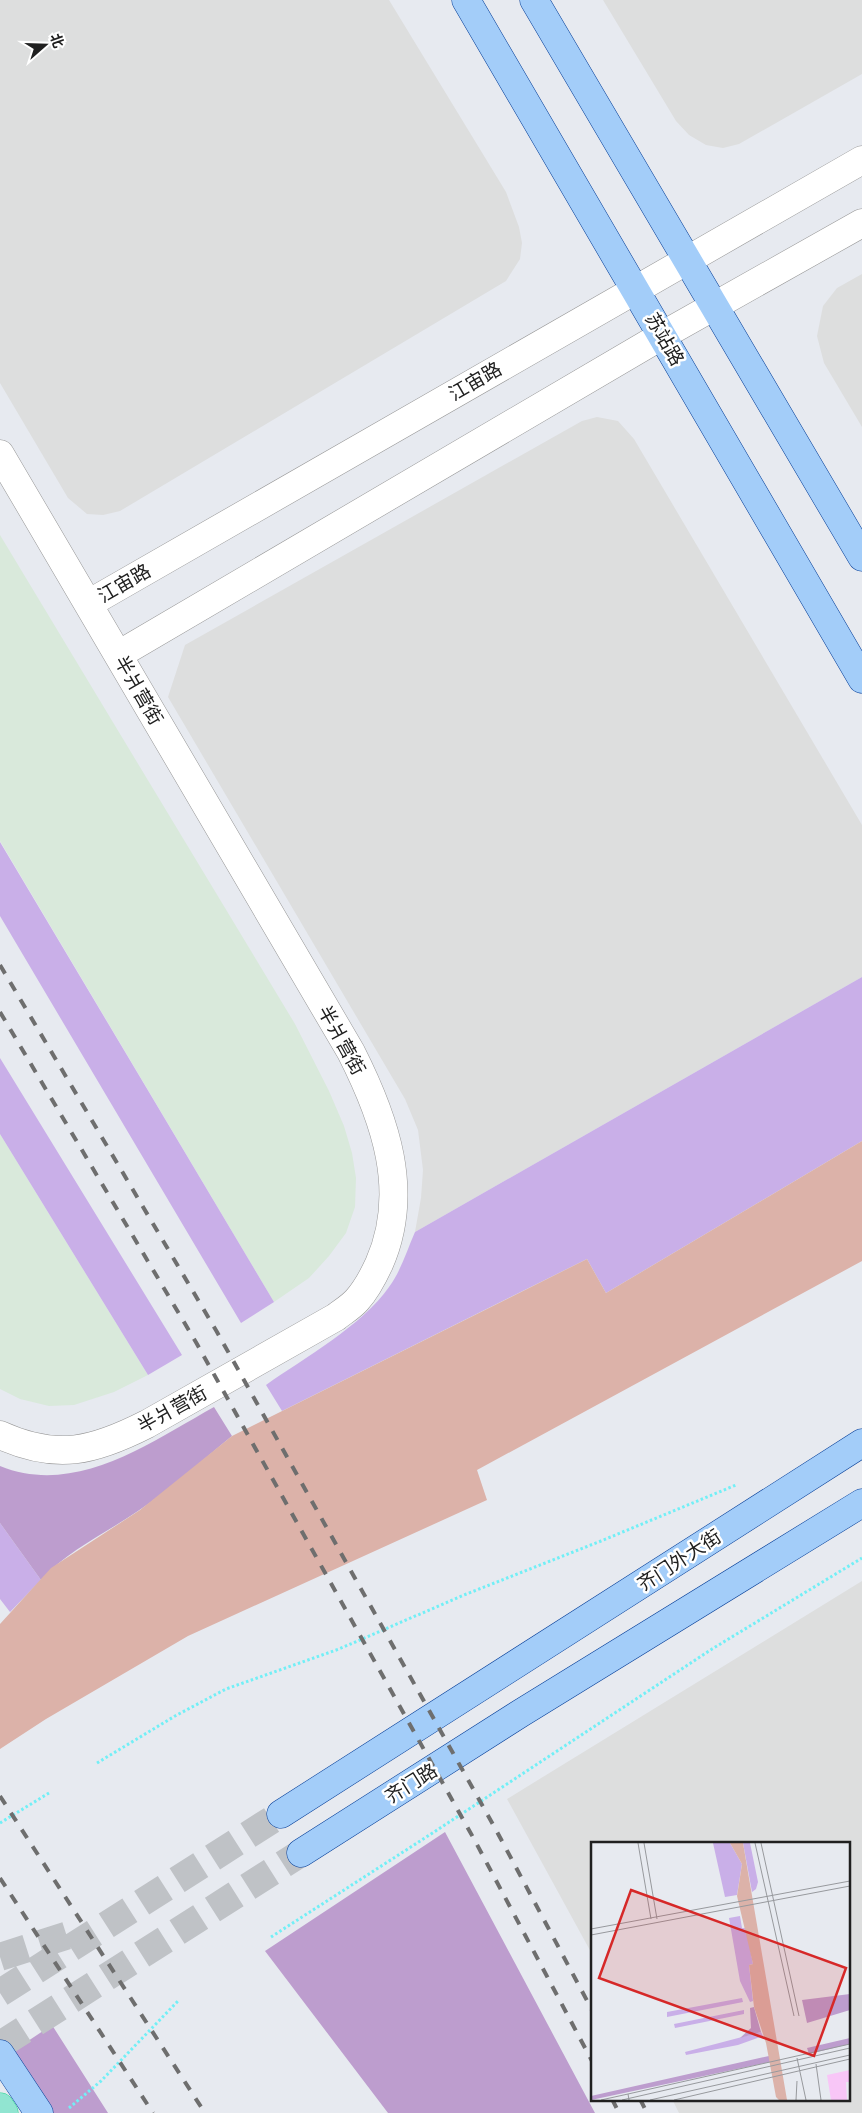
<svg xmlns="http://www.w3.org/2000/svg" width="862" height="2113" font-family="'Titillium Web','Noto Sans SC',sans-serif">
  <rect width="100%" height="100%" fill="#e7eaf0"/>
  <path fill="#dddede" d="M0 0H389L506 192 519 227 522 243 520 259 506 281 120 511 103 515 87 514 68 498 0 383Z
    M603 0H862V74L739 144 723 148 706 145 689 135 676 121Z
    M862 274V427L824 363 817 336 823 306 837 288Z
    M597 417 618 421 634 439 862 825V977L415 1232 421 1198 423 1170 418 1130 405 1099 168 697 185 645 582 421Z
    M862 1581V2113H679L672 2099H848V1843H592V1954L507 1799Z"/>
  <path fill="#d9e9db" d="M0 535 295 1024 329 1091 344 1126 352 1153 356 1178 355 1207 346 1233 329 1256 309 1278 274 1302 0 841Z
    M0 1134 148 1375 114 1392 74 1405 49 1406 20 1399 0 1389Z"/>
  <path fill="#c9afe8" d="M0 842 274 1302 241 1323 0 916Z
    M862 977V1141L606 1293 587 1259 282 1411 266 1385C304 1358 363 1325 389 1287 401 1271 407 1250 415 1232Z
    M0 1058 182 1355 148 1375 0 1134Z
    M0 1523 41 1580 10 1612 0 1599Z"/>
  <path fill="#bd9dce" d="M214 1407 232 1436C201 1461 171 1489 138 1511 106 1533 67 1551 41 1580L0 1523V1466C76 1497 151 1442 214 1407Z
    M445 1832 595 2113H388L265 1951Z
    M52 2025 108 2113H37L1 2059Z"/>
  <path fill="#dcb2a9" d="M862 1141V1261L477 1470 487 1500 188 1636 46 1719 0 1749V1624L51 1568 140 1510 232 1436 587 1259 606 1293Z"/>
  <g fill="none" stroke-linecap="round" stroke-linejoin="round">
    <path stroke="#bfc2c6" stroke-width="28" stroke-dasharray="28 14" stroke-linecap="butt" d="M0 1957 78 1932
      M0 1993 281 1814
      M0 2045 301 1853"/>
    <defs>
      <path id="minor" d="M0 454 351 1052C385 1119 411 1192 379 1264 373 1277 366 1290 357 1300 351 1307 342 1312 336 1317L147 1424C94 1451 57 1461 0 1435
        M88 604 862 160
        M118 655 663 335 862 223"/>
      <path id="major" d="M466 0 862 679
        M534 0 862 557
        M281 1814 862 1443
        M301 1853 521 1713 862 1503
        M0 2054 39 2113"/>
      <path id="highway" d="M0 2107 4 2113"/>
    </defs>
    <use href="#minor" stroke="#979797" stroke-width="29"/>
    <use href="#major" stroke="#053d97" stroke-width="29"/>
    <use href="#highway" stroke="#2cd693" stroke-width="29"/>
    <path stroke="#72eff6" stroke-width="3" stroke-dasharray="2.5 2.5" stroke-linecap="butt" d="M97 1763 175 1716 226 1689 339 1649 464 1595 601 1541 736 1485
      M0 1823 49 1793
      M271 1937 431 1834 712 1649 862 1558
      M69 2108 101 2081 178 2001"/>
    <use href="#minor" stroke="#fff" stroke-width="28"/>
    <use href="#major" stroke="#a3cdf9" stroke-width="28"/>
    <use href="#highway" stroke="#91e5d1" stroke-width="28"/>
    <path stroke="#6e6e6e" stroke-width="4" stroke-dasharray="10 10" stroke-linecap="butt" d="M0 965 217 1332 495 1828 592 2010
      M0 1012 197 1344 474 1839 592 2061
      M0 1796 205 2113
      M0 1878 153 2113
      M612 2099 619 2113
      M640 2099 647 2113"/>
  </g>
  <g text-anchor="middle" stroke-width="5" stroke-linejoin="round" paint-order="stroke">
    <g font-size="19" fill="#202020" stroke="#fff">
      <text transform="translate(665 339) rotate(60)" y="7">苏站路</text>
      <text transform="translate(475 381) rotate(-30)" y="7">江宙路</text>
      <text transform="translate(124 583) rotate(-30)" y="7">江宙路</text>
      <text transform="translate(139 690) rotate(60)" y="7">半爿营街</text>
      <text transform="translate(342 1040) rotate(61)" y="7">半爿营街</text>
      <text transform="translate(172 1409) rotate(-29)" y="7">半爿营街</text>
      <text transform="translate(679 1560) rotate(-33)" y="7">齐门外大街</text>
      <text transform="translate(411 1783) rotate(-32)" y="7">齐门路</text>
    </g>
  </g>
  <g transform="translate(591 1842)">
    <rect width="259" height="259" fill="#e7eaf0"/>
    <path d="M122 1H139L151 22 146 53 134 55ZM152 1H159L167 40 165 47 161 50ZM149 74 151 86H155L162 122 158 123 162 159 159 160 149 139 138 76ZM151 156 152 160 76 175V170ZM153 168V172L84 186 83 182ZM170 190 172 194 147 203 95 213 94 210Z" fill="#c9afe8"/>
    <path d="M259 152V168L216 181 211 158ZM163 165 170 190 149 196 160 186 159 166ZM259 196V202L218 212 216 206ZM178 214 179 220 0 258V254Z" fill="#bd9dce"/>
    <path d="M259 228V240H255L256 258H240L236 233Z" fill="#f8c6f7"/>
    <path d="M139 1H152L196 258H188L185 255 175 201 163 165 158 123 162 122 146 54 151 22Z" fill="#dcb2a9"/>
    <path fill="none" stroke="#97999d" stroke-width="1" d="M47 1 60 77M53 1 66 77M164 1 203 174M170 1 208 174M0 87 259 39M0 93 259 44M206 216 215 258M225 222 230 258M10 258 37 252M31 258 259 206M38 258 37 252 259 202M59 258 259 213M83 258 259 217M205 258 206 239"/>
    <path fill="#d62828" fill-opacity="0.15" stroke="#d62828" stroke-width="2.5" d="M40 48 255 126 223 214 8 136Z"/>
    <rect width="259" height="259" fill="none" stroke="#202020" stroke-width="2.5"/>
  </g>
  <g transform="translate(45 45) rotate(70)" stroke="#ffffff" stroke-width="4" paint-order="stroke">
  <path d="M0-4L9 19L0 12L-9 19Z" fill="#202020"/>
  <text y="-8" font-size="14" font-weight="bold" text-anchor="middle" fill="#202020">北</text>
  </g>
</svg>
